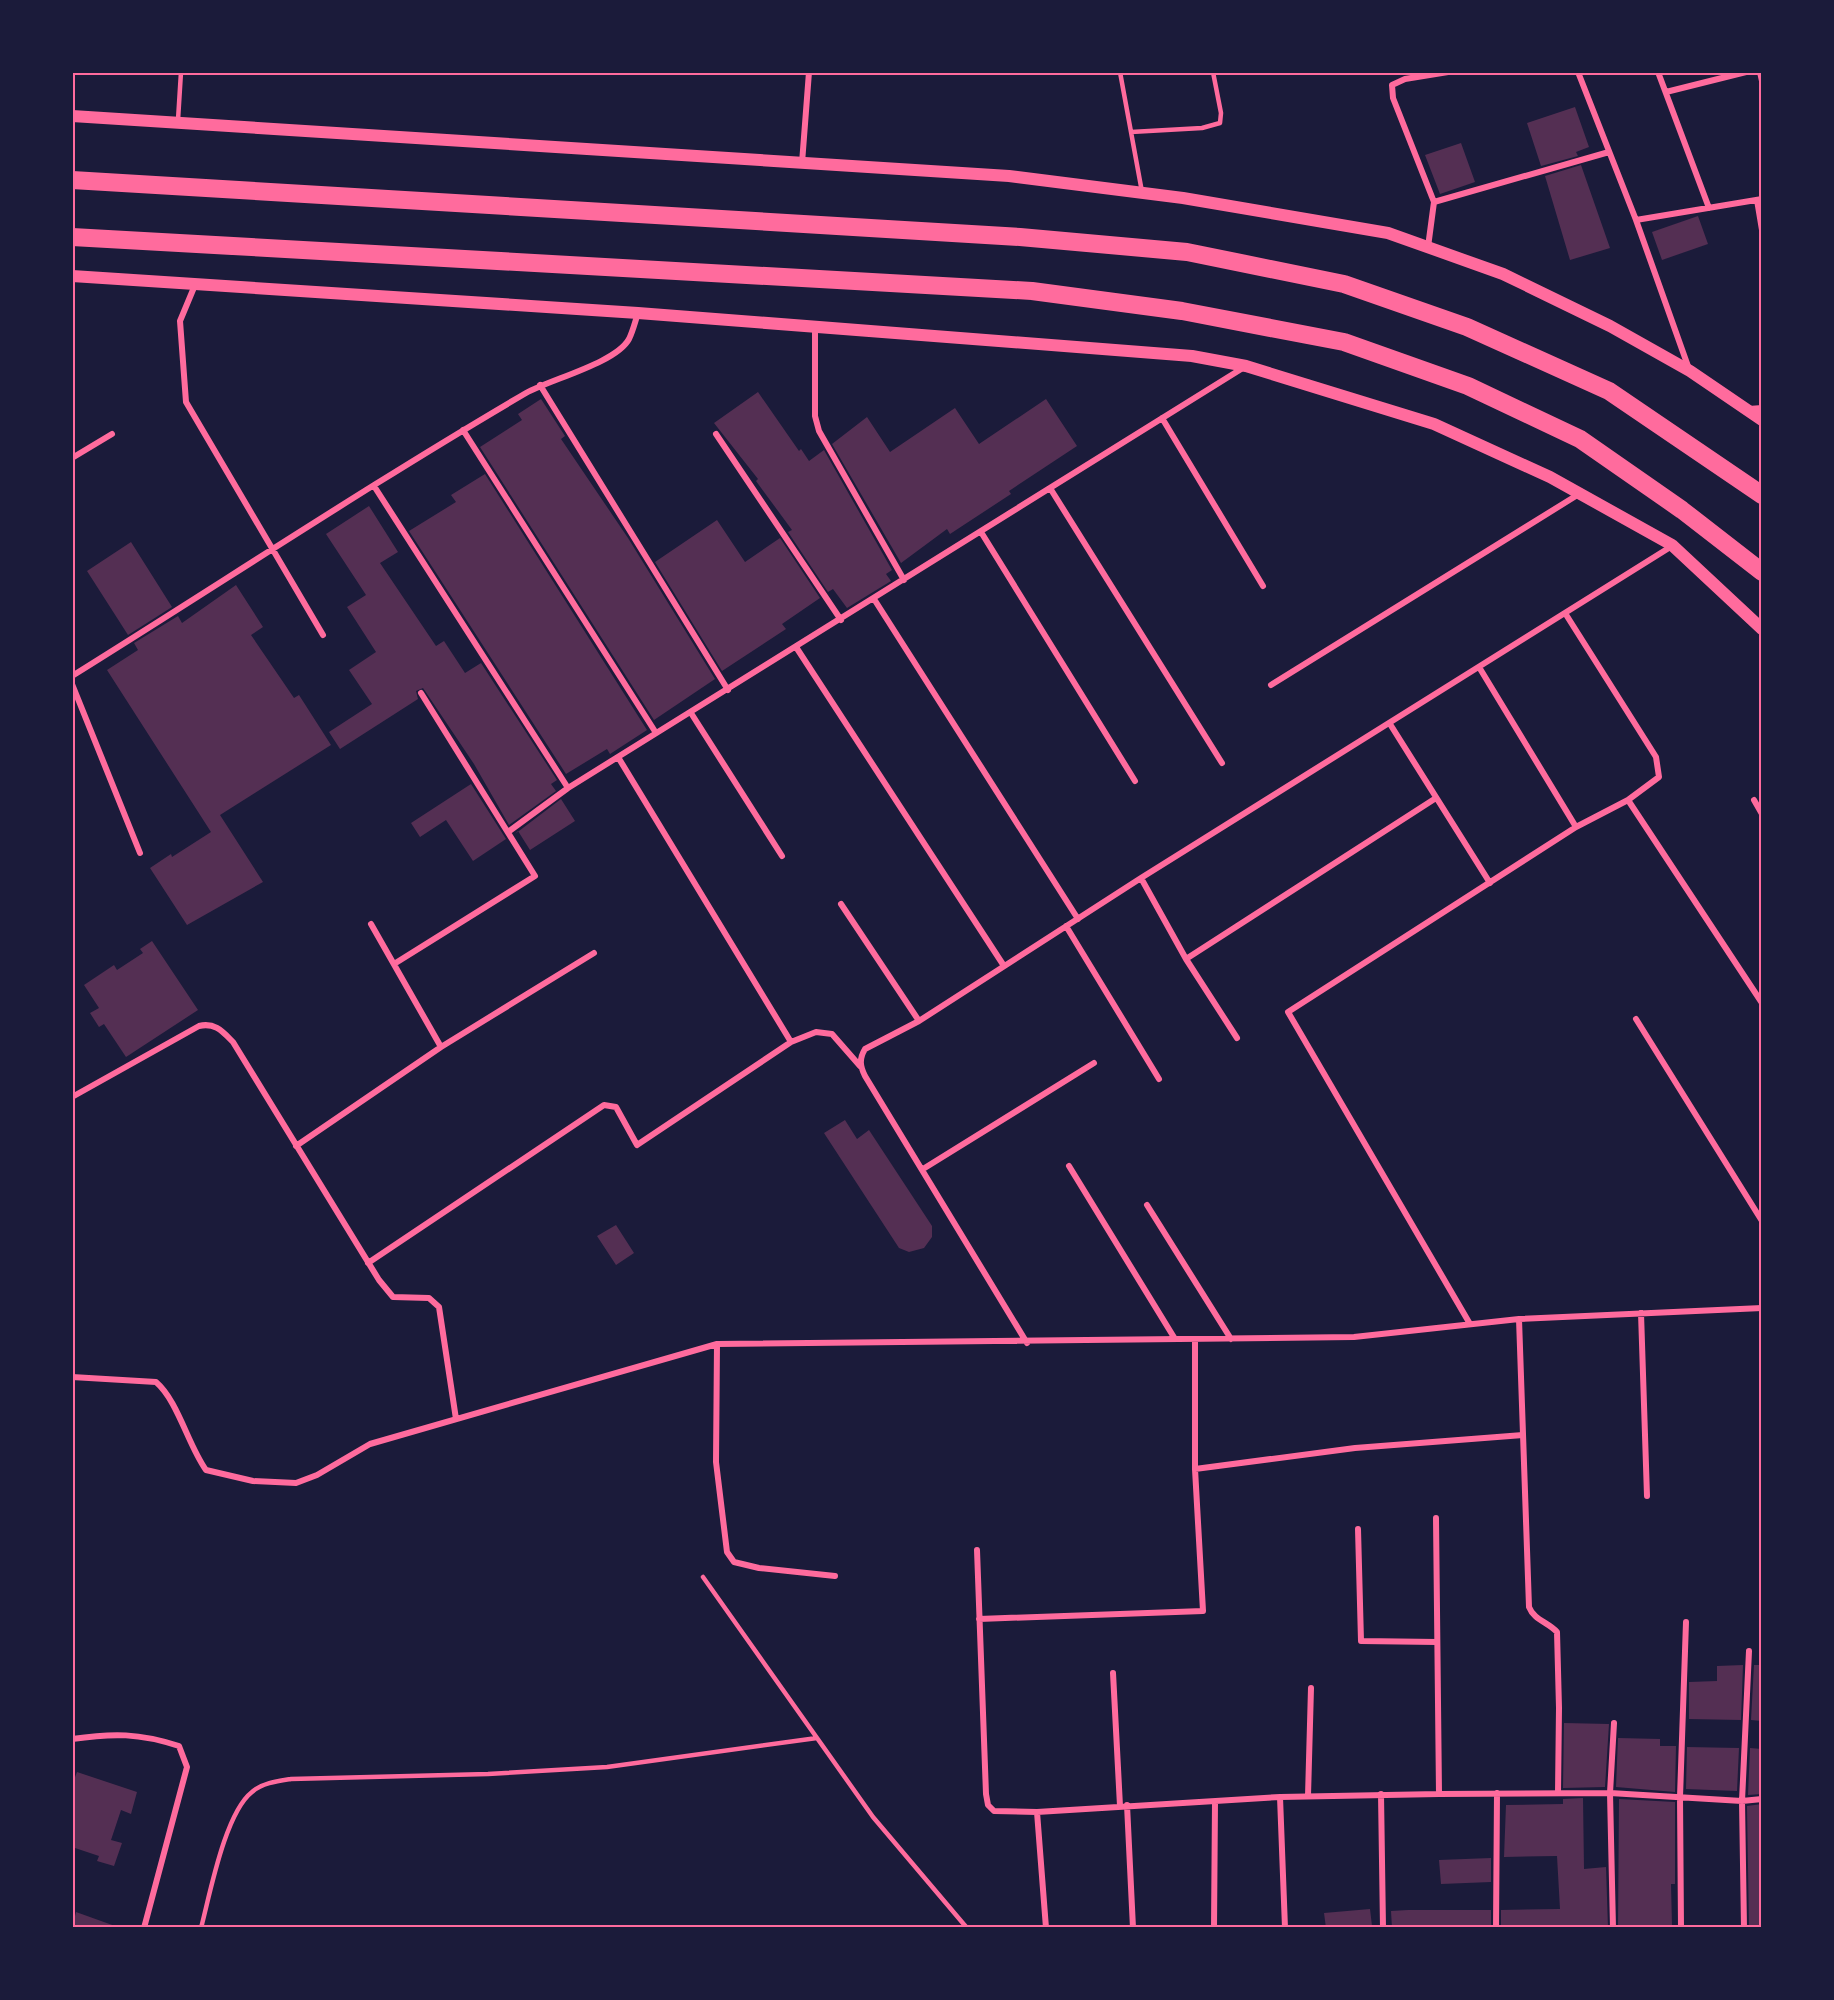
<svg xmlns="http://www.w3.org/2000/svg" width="1834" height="2000" font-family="'Asap Condensed',sans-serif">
  <rect width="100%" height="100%" fill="#1b1b3a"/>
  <path fill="#542f53" d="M1575 107 1589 147 1576 152 1578 156 1541 166 1527 123Z
    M1461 143 1475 182 1440 194 1425 155Z
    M1581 165 1610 248 1570 260 1545 176Z
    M1698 216 1708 244 1662 260 1652 232Z
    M758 392 799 451 801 449 809 461 824 450 892 570 886 574 891 581 847 608 833 589 828 592 788 532 792 530 756 481 758 479 714 423Z
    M541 399 565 436 561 439 628 538 715 679 654 720 480 447 522 420 518 414Z
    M1046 399 1077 446 1009 491 1011 494 950 534 947 529 901 563 832 444 867 417 890 452 955 408 979 444Z
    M485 474 647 730 610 754 607 749 566 774 409 531 456 502 451 495Z
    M369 506 398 552 380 563 436 646 444 641 465 673 481 663 557 780 551 784 556 791 509 825 474 764 423 688 416 691 418 699 340 749 329 732 372 704 349 670 376 652 347 607 366 595 326 534Z
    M717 520 745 562 780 538 820 598 782 624 786 629 722 671 655 562Z
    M131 542 172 607 128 635 87 571Z
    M236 585 263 627 251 635 294 698 299 695 331 745 220 815 263 882 187 925 150 868 171 854 172 857 211 832 107 670 138 650 134 643 178 616 182 623Z
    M471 784 506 839 473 861 446 820 420 837 411 823Z
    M561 799 575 821 530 850 518 831 515 834Z
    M152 941 198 1010 126 1057 104 1024 99 1027 90 1013 99 1008 84 985 114 965 117 970 143 953 140 949Z
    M845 1120 857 1139 869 1130 932 1226V1237L924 1248 909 1252 899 1248 824 1133Z
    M616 1225 634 1253 616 1265 597 1236Z
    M1743 1665 1741 1720 1689 1719V1682L1717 1681V1666Z
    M1754 1665H1762V1721L1751 1720Z
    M1564 1723 1609 1724 1605 1787 1563 1788Z
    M1618 1738 1660 1739V1746H1676L1675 1792 1616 1787Z
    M1687 1747 1739 1748 1737 1791 1686 1789Z
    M1750 1748 1762 1749V1794L1748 1795Z
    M77 1772 137 1792 131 1814 121 1810 111 1840 122 1843 114 1866 97 1861 99 1856 72 1847V1785Z
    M1583 1798 1584 1869 1606 1867 1608 1928H1501V1910L1560 1909 1557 1856 1504 1857 1506 1805 1563 1804V1799Z
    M1619 1799 1675 1802V1884H1671L1672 1926 1618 1928Z
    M1762 1804V1928H1749L1747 1806Z
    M1491 1858V1882L1441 1884 1439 1860Z
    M1370 1909 1372 1926 1326 1928 1324 1913Z
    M1408 1910H1491V1928H1392L1391 1911Z
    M76 1912 115 1926V1928H72Z"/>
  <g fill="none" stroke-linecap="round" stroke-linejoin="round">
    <path stroke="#ff6b9d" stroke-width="4.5" d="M1120 72 1142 192
      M178 120 181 72
      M1131 132 1202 128 1220 123 1221 113 1213 72
      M703 1577 873 1817 967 1928
      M201 1928C210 1894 225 1813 252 1792 262 1783 278 1781 291 1779L488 1774 607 1767 817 1738"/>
    <path stroke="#ff6b9d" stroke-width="6" d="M1578 72 1636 220 1689 369
      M1658 72 1709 208
      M1760 72 1762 81
      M1666 92 1746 72
      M802 163 809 72
      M1757 200 1762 230
      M1434 202 1609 152
      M1636 220 1762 199
      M1428 247 1434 202 1393 98 1392 85 1405 79 1448 72
      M195 285 180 321 186 402 323 635
      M815 327V416L819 431 904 580
      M540 385 728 690
      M1749 409 1762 408
      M1162 418 1263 586
      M463 430 656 733
      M716 434 841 620
      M72 458 112 434
      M374 486 568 788
      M1050 488 1222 763
      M981 532 1135 781
      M874 599 1078 919
      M796 647 1004 966
      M1479 667 1576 827
      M72 676C223 582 372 483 526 393 551 379 616 363 629 339 633 331 635 322 638 313
      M72 684 140 853
      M1271 685 1579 494
      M691 713 782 856
      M1390 724 1490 883
      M618 757 791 1042
      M1628 800 1762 1003
      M1754 800 1762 814
      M508 832 568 788 1246 366
      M1141 878 1186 959 1237 1038
      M841 904 919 1021
      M371 924 441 1047
      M1066 926 1159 1079
      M1186 959 1436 798
      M394 964 535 876 421 693
      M1636 1019 1762 1221
      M72 1097 199 1026C215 1022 223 1032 233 1042L379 1280 393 1297 429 1298 439 1307 456 1419
      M296 1146 441 1047 594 953
      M1069 1166 1175 1339
      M923 1169 1094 1063
      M1147 1205 1231 1339
      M368 1263 604 1105 616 1107 637 1145 791 1042 816 1032 832 1034 860 1066
      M1641 1313 1647 1496
      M1519 1319 1529 1607C1534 1620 1548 1622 1557 1632L1559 1708 1558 1793
      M1470 1324 1288 1012 1576 827 1628 800 1659 777 1656 757 1565 613
      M1027 1343 865 1076C860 1066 859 1059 865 1049L919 1021 1141 878 1672 546
      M717 1344 716 1462 727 1552 734 1562 759 1568 835 1576
      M72 1377 156 1382C178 1401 188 1445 206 1470L253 1481 296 1483 317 1475 370 1444 717 1344 1354 1337 1519 1319 1762 1308
      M1195 1469 1355 1448 1523 1435
      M1436 1518 1439 1794
      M1358 1529 1361 1641 1437 1642
      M977 1550 986 1794 988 1805 994 1811 1037 1812 1280 1797 1439 1794 1610 1793 1742 1801 1762 1799
      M979 1619 1203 1611 1195 1469V1340
      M1113 1673 1120 1806
      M72 1739C113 1733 139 1733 179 1746L187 1767 144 1928
      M1381 1794 1383 1928
      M1308 1796 1311 1688
      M1280 1797 1285 1928
      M1127 1805 1133 1928
      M1037 1812 1046 1928
      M1214 1928 1215 1802
      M1496 1928 1497 1793
      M1613 1928 1610 1793 1614 1723
      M1681 1928 1680 1797 1686 1622
      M1744 1928 1742 1801 1749 1651"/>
    <path stroke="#ff6b9d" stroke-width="12" d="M72 116 1009 176 1183 198 1388 233 1503 274 1610 326 1690 371 1762 420
      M72 276 638 313 1192 356 1246 366 1434 424 1550 477 1672 545 1762 629"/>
    <path stroke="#ff6b9d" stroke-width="18" d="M72 180 1020 237 1187 252 1344 284 1467 327 1609 391 1762 495
      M72 237 1032 291 1182 311 1344 342 1468 386 1580 439 1682 510 1762 572"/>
  </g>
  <rect width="1834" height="2000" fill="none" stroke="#1b1b3a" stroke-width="147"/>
  <rect x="74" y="74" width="1686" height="1852" fill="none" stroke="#ff6b9d" stroke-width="2"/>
</svg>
